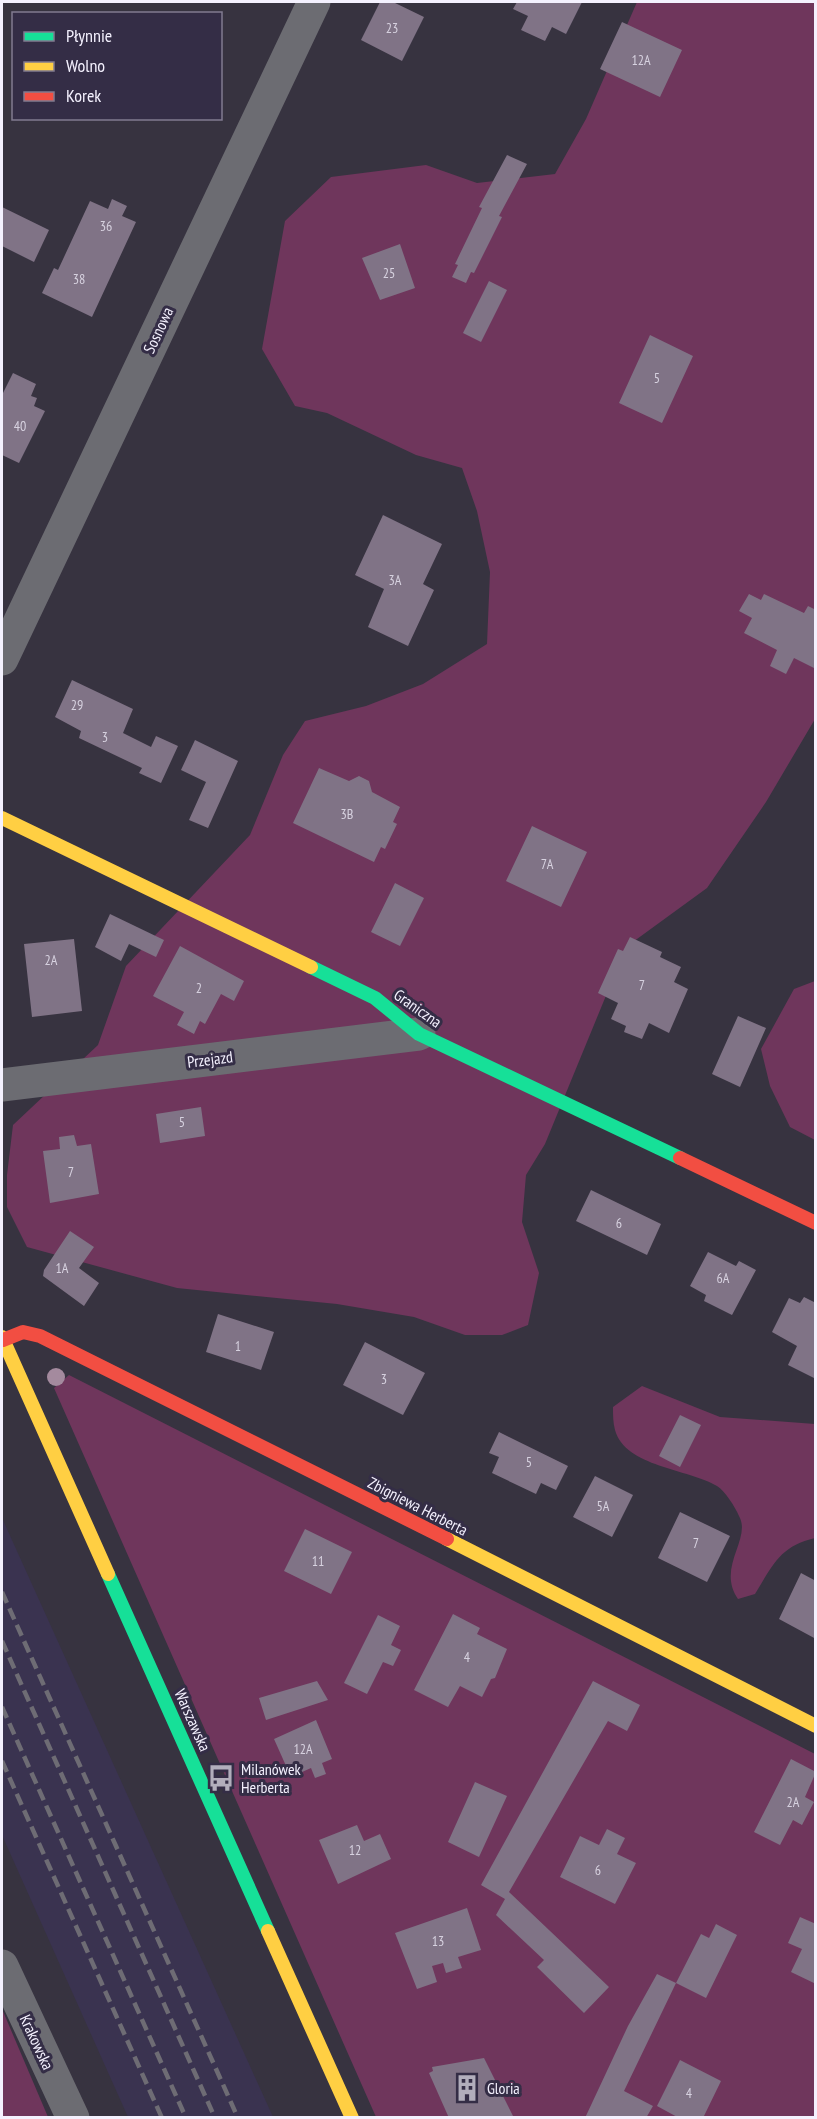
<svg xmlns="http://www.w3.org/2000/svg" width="817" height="2119" font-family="'PT Sans Narrow',sans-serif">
  <rect width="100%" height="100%" fill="#373340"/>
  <path fill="#3a3350" d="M2 1518 273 2117H128L2 1835Z"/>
  <path fill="#6f365c" d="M637 2H815V719L766 802 707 888 626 947 545 1144 526 1175 522 1222 539 1273 528 1325 502 1335H465L414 1317 337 1304 177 1288 27 1247 7 1207V1175L13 1125 98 1045 126 966 250 835 283 755 305 721 366 706 423 684 487 644 490 572 477 511 462 468 416 455 327 413 295 406 262 349 285 221 331 177 426 165 477 183 555 174 586 119Z
    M815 981H816L815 1140 790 1127 770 1086 761 1049 794 989Z
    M69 1375 815 1754V2117H376L54 1388Z
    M642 1386 720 1417 815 1424V1538C780 1546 773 1565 755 1594L738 1599C716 1567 752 1539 739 1516 735 1507 725 1491 717 1486 689 1469 625 1467 615 1430 613 1423 613 1415 613 1407Z
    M2 2009 48 2117H2Z"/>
  <path fill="#807386" d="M380 2H393L424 17 402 61 361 40Z
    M517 2H582L566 34 552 27 545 41 521 30 528 16 513 9Z
    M622 22 682 50 660 97 600 69Z
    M507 155 527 164 499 216 502 217 474 273 471 272 466 283 452 277 458 265 455 264 482 208 479 207Z
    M112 199 127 206 122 216 136 222 92 317 42 293 54 268 58 270 90 201 108 209Z
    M2 207 49 230 34 262 2 246Z
    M400 244 415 288 380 300 362 258Z
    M489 281 507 290 481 342 463 333Z
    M650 335 693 356 662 423 619 403Z
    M13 373 36 384 31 396 37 398 34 406 45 411 19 463 2 455V395Z
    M383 515 442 544 423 584 434 590 408 646 368 627 384 589 355 575Z
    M749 594 761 600 764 594 804 613 808 606 816 610V669L794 658 786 674 770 666 777 650 744 633 752 618 739 611Z
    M72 680 133 709 123 733 151 747 156 736 178 746 161 783 139 773 142 768 79 738 81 731 55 717Z
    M195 740 238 761 208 828 189 820 206 782 181 770Z
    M319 768 349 781 359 776 369 781 372 792 400 807 393 822 397 824 385 849 381 847 374 862 293 823Z
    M532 826 587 852 561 907 506 881Z
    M395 883 424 898 400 946 371 932Z
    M110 914 164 940 156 957 129 944 121 961 95 947Z
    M630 937 662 952 660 957 681 967 674 982 688 989 669 1033 649 1023 642 1039 624 1032 626 1026 611 1019 618 1003 598 993 618 949 623 951Z
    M74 939 82 1011 32 1017 24 944Z
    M180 946 244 981 234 1001 221 994 205 1024 200 1021 194 1034 177 1025 184 1012 153 996Z
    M738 1016 766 1028 740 1087 712 1074Z
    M201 1107 205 1136 160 1143 156 1114Z
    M74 1135 77 1146 91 1144 99 1194 50 1203 43 1151 60 1149 59 1137Z
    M591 1190 661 1224 647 1255 576 1221Z
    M70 1231 94 1247 79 1268 99 1283 84 1306 43 1276 44 1270Z
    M708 1252 736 1266 739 1261 756 1270 732 1315 704 1301 706 1295 690 1286Z
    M804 1297 816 1303V1379L788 1365 797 1346 772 1332 789 1298 800 1303Z
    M218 1314 274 1332 261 1370 206 1352Z
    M365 1342 425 1373 403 1415 343 1385Z
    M680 1415 701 1425 680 1467 659 1456Z
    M499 1432 568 1466 556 1490 541 1483 536 1494 492 1473 499 1457 489 1453Z
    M595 1476 633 1495 612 1537 573 1517Z
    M680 1512 730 1536 707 1582 658 1558Z
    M305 1529 352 1552 331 1594 284 1571Z
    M801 1573 816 1581V1639L779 1619Z
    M453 1614 480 1628 477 1634 507 1649 495 1678 491 1679 482 1697 460 1686 448 1707 414 1690Z
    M378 1615 400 1626 391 1645 401 1650 393 1666 383 1662 367 1694 344 1683Z
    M317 1681 328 1700 266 1720 259 1698Z
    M593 1681 640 1705 627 1731 608 1721 509 1892 609 1987 584 2013 537 1967 544 1960 496 1915 505 1899 481 1885Z
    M316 1720 332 1759 322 1763 326 1774 315 1778 311 1768 291 1777 274 1739Z
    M791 1759 816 1772 805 1797 814 1802 802 1825 793 1820 780 1845 754 1832Z
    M475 1782 507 1796 479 1857 448 1842Z
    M357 1825 364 1841 380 1834 391 1859 338 1884 319 1840Z
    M607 1829 625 1838 617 1854 636 1863 615 1904 560 1877 580 1836 599 1845Z
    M467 1908 481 1950 458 1957 462 1968 446 1973 443 1963 432 1966 437 1982 417 1989 395 1933Z
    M800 1917 816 1924V1984L791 1972 802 1949 788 1943Z
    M716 1924 737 1935 706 1998 676 1983 624 2091 653 2106 646 2118H585L628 2026 657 1974 676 1983 701 1934 709 1938Z
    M484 2058 514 2118H449L429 2073 433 2071 432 2067Z
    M680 2060 721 2081 703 2118H679L657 2106Z"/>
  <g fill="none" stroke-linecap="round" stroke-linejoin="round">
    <path stroke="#6c6c72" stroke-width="33" d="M2 659 314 2
      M2 1085 419 1034
      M2 1966 73 2118"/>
    <path stroke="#16e098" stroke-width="14" d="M311 967 375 998 419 1034 680 1158
      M108 1574 268 1931"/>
    <path stroke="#ffcf43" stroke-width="14" d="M2 818 311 967
      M2 1337 108 1574
      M447 1539 816 1726
      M268 1931 352 2118"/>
    <path stroke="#f24e42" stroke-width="14" d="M680 1158 816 1223
      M3 1340 23 1332 40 1336 447 1539"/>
    <path stroke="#6e6c74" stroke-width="4.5" stroke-dasharray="12 6" stroke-linecap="butt" d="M2 1592 238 2118
      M2 1641 215 2118
      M2 1707 186 2118
      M2 1761 162 2118"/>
  </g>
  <circle fill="#a48a9e" cx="56" cy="1377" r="9"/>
  <defs>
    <symbol id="bus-bare" viewBox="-9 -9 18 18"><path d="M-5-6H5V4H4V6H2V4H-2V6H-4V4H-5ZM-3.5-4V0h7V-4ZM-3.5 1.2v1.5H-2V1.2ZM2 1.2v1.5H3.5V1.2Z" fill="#b2aebc" stroke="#342d46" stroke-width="2.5" paint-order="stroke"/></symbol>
    <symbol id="building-bare" viewBox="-9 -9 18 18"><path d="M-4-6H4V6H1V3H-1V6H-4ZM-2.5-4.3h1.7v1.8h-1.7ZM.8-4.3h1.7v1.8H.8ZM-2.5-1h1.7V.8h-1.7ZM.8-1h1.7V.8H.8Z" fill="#b2aebc" stroke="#342d46" stroke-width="2.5" paint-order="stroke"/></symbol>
  </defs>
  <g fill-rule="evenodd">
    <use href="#bus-bare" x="202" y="1759" width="38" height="38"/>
    <use href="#building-bare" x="448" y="2069" width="38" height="38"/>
  </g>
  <g text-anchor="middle" stroke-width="6" stroke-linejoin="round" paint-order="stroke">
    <g font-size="14" fill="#d7d2e0">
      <text x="392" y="33">23</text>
      <text x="641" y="65">12A</text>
      <text x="106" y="231">36</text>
      <text x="389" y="278">25</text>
      <text x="79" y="284">38</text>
      <text x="657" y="383">5</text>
      <text x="20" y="431">40</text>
      <text x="395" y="585">3A</text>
      <text x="77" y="710">29</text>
      <text x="105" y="742">3</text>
      <text x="347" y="819">3B</text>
      <text x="547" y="869">7A</text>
      <text x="51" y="965">2A</text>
      <text x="642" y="990">7</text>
      <text x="199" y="993">2</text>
      <text x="182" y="1127">5</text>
      <text x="71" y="1177">7</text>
      <text x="619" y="1228">6</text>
      <text x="62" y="1273">1A</text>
      <text x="723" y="1283">6A</text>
      <text x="238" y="1351">1</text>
      <text x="384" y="1384">3</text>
      <text x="529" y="1467">5</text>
      <text x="603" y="1511">5A</text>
      <text x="696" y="1548">7</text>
      <text x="318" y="1566">11</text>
      <text x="467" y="1662">4</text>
      <text x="303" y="1754">12A</text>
      <text x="793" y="1807">2A</text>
      <text x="355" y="1855">12</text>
      <text x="598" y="1875">6</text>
      <text x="438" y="1946">13</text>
      <text x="689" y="2098">4</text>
    </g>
    <g font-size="16" fill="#f4f1fe" stroke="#342d46">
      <text transform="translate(158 330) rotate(-65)" y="6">Sosnowa</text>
      <text transform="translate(418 1008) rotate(35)" y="6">Graniczna</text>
      <text transform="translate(210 1059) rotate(-7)" y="6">Przejazd</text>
      <text transform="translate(418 1506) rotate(27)" y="6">Zbigniewa Herberta</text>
      <text transform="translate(193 1720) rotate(66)" y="6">Warszawska</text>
      <text transform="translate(37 2042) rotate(65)" y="6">Krakowska</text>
    </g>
    <g font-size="16" fill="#f4f1fe" stroke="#342d46" text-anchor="start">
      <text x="241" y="1775">Milanówek<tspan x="241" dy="18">Herberta</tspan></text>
      <text x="487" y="2094">Gloria</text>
    </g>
  </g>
  <rect width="817" height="2119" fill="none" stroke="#f4f1fe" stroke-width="6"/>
  <rect x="12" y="12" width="210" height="108" fill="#342d46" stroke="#817b90" stroke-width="1.5"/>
  <rect x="24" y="32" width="30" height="9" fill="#16e098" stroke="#817b90" stroke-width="1.5"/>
  <text x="66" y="42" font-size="18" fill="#f4f1fe">Płynnie</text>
  <rect x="24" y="62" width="30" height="9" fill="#ffcf43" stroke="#817b90" stroke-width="1.5"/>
  <text x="66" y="72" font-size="18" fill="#f4f1fe">Wolno</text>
  <rect x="24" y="92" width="30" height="9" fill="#f24e42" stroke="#817b90" stroke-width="1.5"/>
  <text x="66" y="102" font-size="18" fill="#f4f1fe">Korek</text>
</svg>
